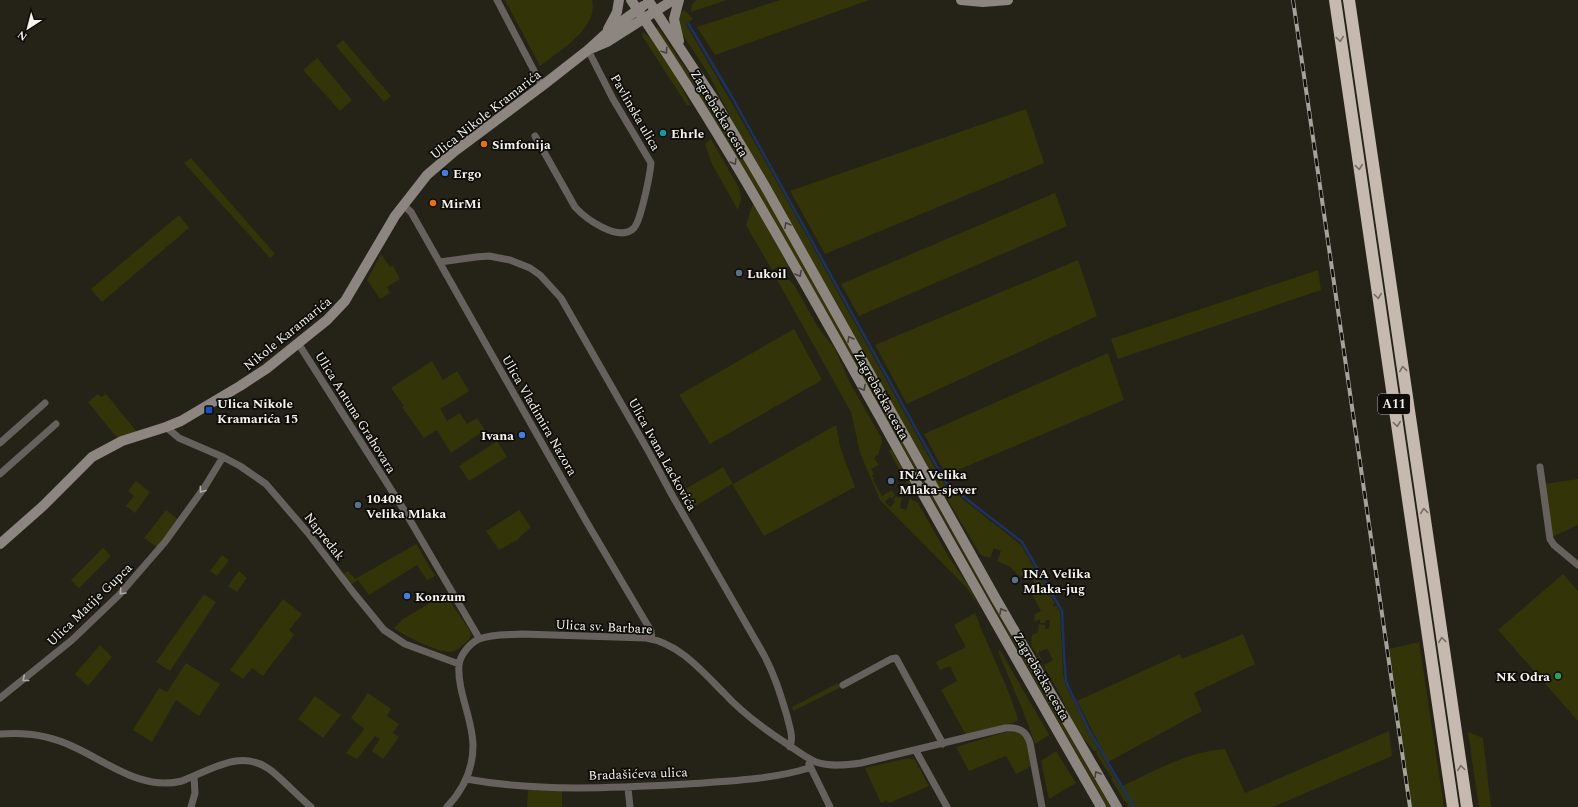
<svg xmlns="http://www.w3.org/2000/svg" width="1578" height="807" font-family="Spectral,serif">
  <rect width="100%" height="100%" fill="#252318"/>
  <path fill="#333407" d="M505 0H592C599 28 559 51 540 66Z
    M696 0H727L691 12 692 5Z
    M780 0H869L715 55 697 27Z
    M684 10 693 19 686 24 767 164 944 484 1021 545 1055 603 1053 605 1054 607 1056 605 1060 612 1063 672 1065 684 1098 749 1133 807H1128L1127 802H1125L1111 779 1112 776H1110L1096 753 1097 751H1094L1076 729 1077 727 1074 726 1062 698 1044 667V665L1053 660 1047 648 1038 653 1042 660 1041 661 1031 645 1032 635 1038 632 1039 624 1045 625V629H1049L1050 620H1046L1045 623H1040V619L1034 622 1035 614 1041 611 1031 592 1037 588 1029 572 1020 577 1010 567 997 561 1001 551 994 548 990 558 986 556 985 557 980 554 949 502 938 487 736 127 709 75 681 32 678 15Z
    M658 27 681 62 705 95 752 172 859 362 932 496 1044 693 1111 807H1107L754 185 693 85 656 29Z
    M643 32C663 46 679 84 691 106L687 105 642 36Z
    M343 40 391 96 384 102 336 46Z
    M317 58 352 100 340 111 303 70Z
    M1026 109 1044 163 825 254 790 191Z
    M711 139 739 188 741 199 738 210 712 164 705 144Z
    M191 158 275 254 270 258 184 163Z
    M1055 193 1067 226 859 316 841 284Z
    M753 204 754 205 789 267H778L772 270 746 225Z
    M179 215 189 228 102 302 91 289Z
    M381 254 390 267 393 266 400 279 387 287 390 293 380 299 367 280Z
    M1078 260 1097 316 907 404 875 345Z
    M1318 270 1321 290 1118 359 1111 339Z
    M780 277 789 280 794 285 818 327 835 349 850 383 881 437 882 442 878 455H877L874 458 879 465 871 469 874 474 872 475 874 478 873 480 882 496 892 490 895 495 892 499 890 497 885 502 890 507 895 502 893 500 896 496 898 497V499L899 497 902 498 900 508 906 510 910 498 918 503 948 556 968 585 979 606 966 587 880 500 860 453 851 412 776 278Z
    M794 329 822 380 710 444 679 395Z
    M1108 353 1124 400 946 475 924 434Z
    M432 361 443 380 457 371 469 391 440 409 447 421 460 413 467 424 477 418 485 430 451 453 437 430 424 438 402 407 404 406 391 388Z
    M98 394 101 397 106 394 137 432 118 439 88 402Z
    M836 425 841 450 855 487 764 536 732 484 687 511 677 494 723 467 733 484Z
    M497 441 507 457 469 481 459 466Z
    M890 449 892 450 912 485 911 487H909L889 451Z
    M1578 479V525L1552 537 1545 484Z
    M136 481 150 492 135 513 126 506 134 496 128 491Z
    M166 510 179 520 158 548 144 538Z
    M519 510 531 527 517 540 499 550 486 531Z
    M416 544 435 576 427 580 417 565 369 595 358 580 351 585 343 574 348 571 355 579Z
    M103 548 111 556 79 588 71 580Z
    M222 555 229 560 217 576 210 571Z
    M239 571 247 578 237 592 228 586Z
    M1563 574 1578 591V721L1498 630Z
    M204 594 216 602 170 671 156 662Z
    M445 594 470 631C472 637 469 640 464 644 461 647 456 651 451 652 439 653 404 636 394 628L403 619Z
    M283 599 302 614 289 630 294 635 263 676 252 668 243 679 230 670Z
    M975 613C988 649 1007 682 1018 719L1017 721 1012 723 966 735 941 690 957 681 950 666 940 670 936 662 966 647 954 625Z
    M1243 634 1255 664 1194 693 1202 711 1108 762 1077 701 1180 654 1182 659Z
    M1419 642 1444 807H1412L1389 649Z
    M100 645 112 657 88 686 75 674Z
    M1000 650 1049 735 1035 744 1025 716 998 651Z
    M186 663 220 684 199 716 176 700 152 742 133 730 159 688 167 692Z
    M838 683 841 687 793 711 792 707Z
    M368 693 391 709 387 716 399 724 393 733 399 737 383 759 372 751 380 739 375 736 357 759 346 753 364 729 351 718Z
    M315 696 341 715 323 738 298 719Z
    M1012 730C1029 734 1028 752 1031 766L1016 774 1006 756 969 771 956 747Z
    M1389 731 1392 756 1273 807H1135L1122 786C1155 771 1189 751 1225 749L1245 793Z
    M1468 732 1483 738 1491 807H1479Z
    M1056 751 1076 783 1049 799 1041 761Z
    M908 758 915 760 929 786 889 803 887 800 881 803 865 768Z
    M528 789 562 791V807H527Z"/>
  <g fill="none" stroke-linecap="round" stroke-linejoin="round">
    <path stroke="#1b3265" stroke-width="2.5" d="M688 23 732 97 946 483 1022 542 1062 611 1064 654 1066 681 1068 686 1090 732 1134 807"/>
    <path stroke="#67615e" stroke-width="7" d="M497 0 542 86
      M535 136 575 207C586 219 619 243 634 228 641 220 650 175 651 163L613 99 588 50
      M403 205 411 212 586 521 651 631 652 639
      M440 262 476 257 489 256 510 260 530 268 540 275 561 298 650 454 672 495 764 655C775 676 780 693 787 716 789 726 794 736 790 747
      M298 343 404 510 479 638
      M166 427 179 438 223 457 240 466 266 484 308 533 353 592 384 630 405 644 459 664
      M0 443 45 403
      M1540 467 1550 539 1554 545 1578 565
      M0 474 56 424
      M843 685 891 659 896 658 943 744
      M0 698 72 640 119 595 165 542 204 488 223 457
      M0 734C25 732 52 736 74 747 109 763 142 791 182 781 213 769 243 747 273 772 286 783 298 796 311 807
      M916 751 947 807
      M809 764 830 807
      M466 779C539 792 614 788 687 784 728 781 770 780 809 768
      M628 788 630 807
      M191 807 195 793 194 776
      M447 807C463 790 473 770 473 746 473 719 457 692 459 665 460 655 470 643 479 639 492 634 508 635 522 634L646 638C679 643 702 671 724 693 743 714 764 729 787 744 796 750 806 758 816 762 830 767 847 765 861 763L1005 728C1018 727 1026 730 1030 743L1042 807"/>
    <path stroke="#8d857f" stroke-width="10" d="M631 0C723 134 801 277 881 419 953 549 1027 678 1101 807
      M648 0 713 98 766 188 996 599 1117 807
      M679 0 674 19 679 41
      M961 0 983 2 1008 0
      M608 29 617 12 619 0
      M593 48 607 42 673 0
      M0 544 43 506 92 457 122 441 166 427 181 421 240 386 266 369 327 320 345 301 395 216 427 175 455 151 542 86 588 50 611 29 643 6"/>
    <path stroke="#c6b9b0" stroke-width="12" d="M1335 0 1453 807
      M1349 0 1467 807"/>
    <defs>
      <path id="rail" d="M1293 0 1410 807"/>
    </defs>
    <use href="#rail" stroke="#a5a49b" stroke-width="4"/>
    <use href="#rail" stroke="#0d0c08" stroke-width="2.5" stroke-dasharray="8" stroke-linecap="butt"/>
  </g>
  <defs><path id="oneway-chevron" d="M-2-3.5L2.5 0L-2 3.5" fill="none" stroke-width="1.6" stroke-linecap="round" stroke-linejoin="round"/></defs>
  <g stroke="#736b64">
    <use href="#oneway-chevron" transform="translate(1340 39) rotate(82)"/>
    <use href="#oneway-chevron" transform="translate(1359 167) rotate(82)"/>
    <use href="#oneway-chevron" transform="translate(1378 296) rotate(82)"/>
    <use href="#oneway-chevron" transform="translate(1403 369) rotate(-98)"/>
    <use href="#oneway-chevron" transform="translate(1397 424) rotate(82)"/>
    <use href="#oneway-chevron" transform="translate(1424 511) rotate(-98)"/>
    <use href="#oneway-chevron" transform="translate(1442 640) rotate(-98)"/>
    <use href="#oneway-chevron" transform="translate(1461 768) rotate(-98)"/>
  </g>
  <g stroke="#47423e">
    <use href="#oneway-chevron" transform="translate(665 51) rotate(56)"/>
    <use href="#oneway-chevron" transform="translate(734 162) rotate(59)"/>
    <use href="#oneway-chevron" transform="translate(787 225) rotate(-119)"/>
    <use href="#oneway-chevron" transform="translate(799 274) rotate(61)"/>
    <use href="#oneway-chevron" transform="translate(850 339) rotate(-119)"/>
    <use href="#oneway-chevron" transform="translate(863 388) rotate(61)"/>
    <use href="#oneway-chevron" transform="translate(1002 611) rotate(-120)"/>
    <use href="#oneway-chevron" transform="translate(1097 774) rotate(-121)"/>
  </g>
  <g stroke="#aeaaa6">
    <use href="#oneway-chevron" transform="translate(202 490) rotate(126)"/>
    <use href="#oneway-chevron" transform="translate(122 592) rotate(133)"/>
    <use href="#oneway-chevron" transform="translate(25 679) rotate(141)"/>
  </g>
  <circle fill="#0f9aa8" stroke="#0d0c08" stroke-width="1.5" cx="663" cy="133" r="4"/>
  <g fill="#e8710a" stroke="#0d0c08" stroke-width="1.5">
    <circle cx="484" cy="144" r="4"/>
    <circle cx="433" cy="203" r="4"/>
  </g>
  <g fill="#3f7fe0" stroke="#0d0c08" stroke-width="1.5">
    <circle cx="445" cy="173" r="4"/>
    <circle cx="522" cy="435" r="4"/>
    <circle cx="407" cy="596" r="4"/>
  </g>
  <g fill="#5c6f8a" stroke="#0d0c08" stroke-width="1.5">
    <circle cx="739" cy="273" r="4"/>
    <circle cx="891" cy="481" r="4"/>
    <circle cx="358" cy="505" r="4"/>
    <circle cx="1015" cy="580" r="4"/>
  </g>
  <rect fill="#1a4fb4" stroke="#0d0c08" stroke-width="1.5" x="205" y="406" width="8" height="8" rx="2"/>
  <circle fill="#2e9e5b" stroke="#0d0c08" stroke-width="1.5" cx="1558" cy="676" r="4"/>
  <g text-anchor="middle" stroke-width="3.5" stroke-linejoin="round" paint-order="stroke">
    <rect fill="#0d0c08" stroke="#afaea8" stroke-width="1" x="1378" y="394" width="32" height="20" rx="3"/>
    <g font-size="12" font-weight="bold" fill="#f5f4ed">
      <text x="1394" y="408">A11</text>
    </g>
    <g font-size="13" fill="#f5f4ed" stroke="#0d0c08">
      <text transform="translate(636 112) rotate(60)" y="5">Pavlinska ulica</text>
      <text transform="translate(720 113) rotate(59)" y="5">Zagrebačka cesta</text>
      <text transform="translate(485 114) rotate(-38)" y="5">Ulica Nikole Kramarića</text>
      <text transform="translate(287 333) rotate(-39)" y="5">Nikole Karamarića</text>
      <text transform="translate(882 395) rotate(61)" y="5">Zagrebačka cesta</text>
      <text transform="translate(356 412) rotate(58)" y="5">Ulica Antuna Grahovara</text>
      <text transform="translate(540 415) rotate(60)" y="5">Ulica Vladimira Nazora</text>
      <text transform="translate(663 454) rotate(61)" y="5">Ulica Ivana Lackovića</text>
      <text transform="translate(325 536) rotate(52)" y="5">Napredak</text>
      <text transform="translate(89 604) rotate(-44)" y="5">Ulica Matije Gupca</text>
      <text transform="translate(604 626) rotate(3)" y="5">Ulica sv. Barbare</text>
      <text transform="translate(1042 676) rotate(60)" y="5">Zagrebačka cesta</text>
      <text transform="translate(638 773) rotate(-2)" y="5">Bradašićeva ulica</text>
    </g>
    <g font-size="13" font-weight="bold" fill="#f5f4ed" stroke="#0d0c08" text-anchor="start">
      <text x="671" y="138">Ehrle</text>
      <text x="492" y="149">Simfonija</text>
      <text x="453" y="178">Ergo</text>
      <text x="441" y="208">MirMi</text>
      <text x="747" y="278">Lukoil</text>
      <text x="217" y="408">Ulica Nikole<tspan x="217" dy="15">Kramarića 15</tspan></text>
      <text x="514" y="440" text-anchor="end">Ivana</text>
      <text x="899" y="479">INA Velika<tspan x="899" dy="15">Mlaka-sjever</tspan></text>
      <text x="366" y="503">10408<tspan x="366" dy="15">Velika Mlaka</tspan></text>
      <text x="1023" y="578">INA Velika<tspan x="1023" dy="15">Mlaka-jug</tspan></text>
      <text x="415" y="601">Konzum</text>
      <text x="1550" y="681" text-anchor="end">NK Odra</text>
    </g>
  </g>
  <g transform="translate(28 28) rotate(216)" stroke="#0d0c08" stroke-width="3" paint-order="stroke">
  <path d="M0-3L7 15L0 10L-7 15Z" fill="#f5f4ed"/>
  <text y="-6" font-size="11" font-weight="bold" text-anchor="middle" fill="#f5f4ed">N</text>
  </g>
</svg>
